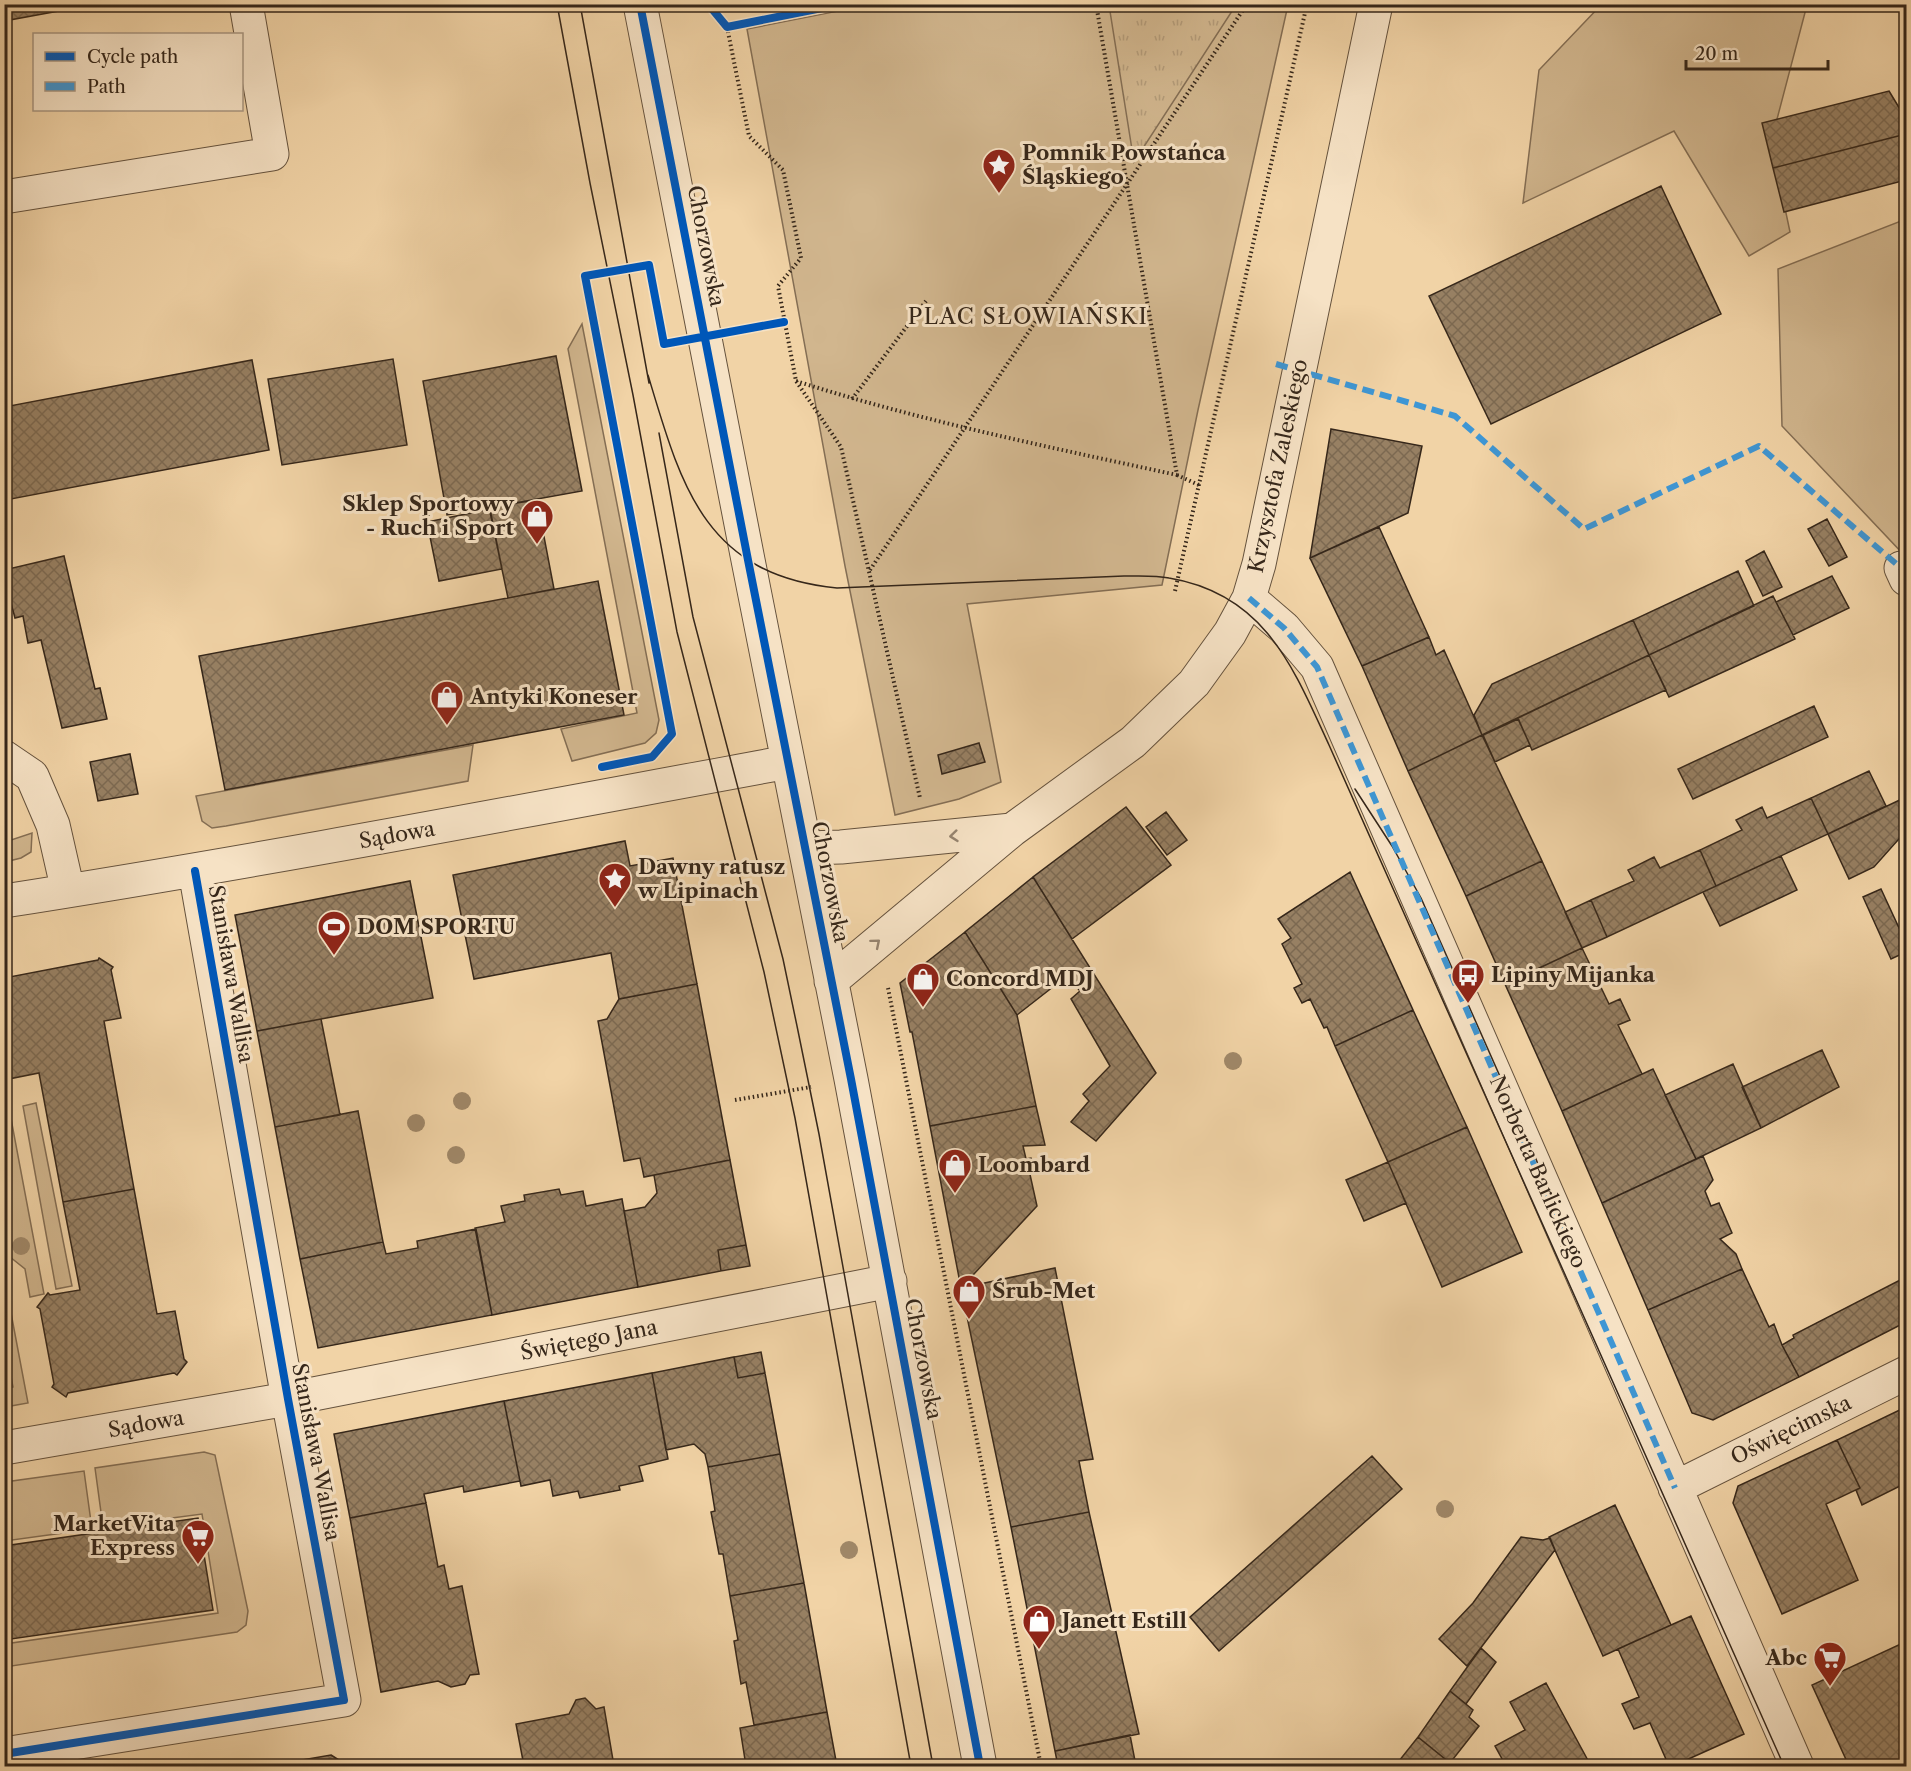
<svg xmlns="http://www.w3.org/2000/svg" width="1911" height="1771" font-family="'Libre Caslon Text',serif">
  <defs>
    <pattern id="park-tufts" width="24" height="20" patternUnits="userSpaceOnUse" patternTransform="scale(1.5)"><rect width="24" height="20" fill="#d1b68e"/><path d="M3 7l-1-3M5 7V3M7 7l1-3M15 17l-1-3M17 17v-4M19 17l1-3" fill="none" stroke="#b49c7a"/></pattern>
    <pattern id="building-cross-hatch" width="8" height="8" patternUnits="userSpaceOnUse" patternTransform="scale(1.5)"><rect width="8" height="8" fill="#978063"/><path d="M0 0l8 8M0 8l8-8" fill="none" stroke="#7c6951"/></pattern>
  </defs>
  <rect width="100%" height="100%" fill="#f1d3a6"/>
  <filter id="stains"><feTurbulence type="fractalNoise" baseFrequency=".00333" numOctaves="4"/><feColorMatrix values="0 0 0 0 .2 0 0 0 0 .09 0 0 0 0 .02 0 0 0 .5 -.17"/></filter>
  <radialGradient id="worn" r=".72"><stop offset=".6" stop-color="#630" stop-opacity="0"/><stop offset="1" stop-color="#630" stop-opacity=".3"/></radialGradient>
  <path fill="#d1b68e" stroke="#846e54" stroke-width="1.5" d="M873 4 1288 5 1198 410 1162 585 967 604 1001 782 959 799 895 815 845 566 747 29Z
    M1601 5H1807L1771 142 1790 232 1749 256 1674 131 1523 203 1539 70Z
    M1906 219V557L1782 426 1778 269Z
    M582 324 659 720 656 733 645 743 572 761 561 729 637 713 568 349Z
    M473 745 468 781 226 826 212 828 202 821 196 796Z
    M32 833 31 852 21 858 5 862V842Z
    M36 1103 72 1286 56 1289 23 1106Z
    M5 1108H9L44 1294 30 1297 25 1269 5 1253Z
    M4 1294 8 1297 28 1403 5 1407V1389L13 1387 5 1346Z
    M204 1452 215 1455 248 1611 246 1625 237 1632 5 1667V1644L218 1613 202 1514 103 1527 95 1468Z
    M84 1471 92 1529 5 1541V1482Z"/>
  <path fill="url(#park-tufts)" stroke="#846e54" stroke-width="1.5" d="M1109 5H1236L1134 162Z"/>
  <path fill="url(#building-cross-hatch)" stroke="#36271a" stroke-width="1.5" d="M4 4H97L4 21Z
    M1889 91 1906 119V134L1773 168 1762 123Z
    M1906 134V180L1784 212 1773 168Z
    M1661 186 1721 314 1491 424 1429 296Z
    M556 356 582 491 447 515 423 381Z
    M393 359 407 445 282 465 268 379Z
    M252 360 269 450 11 499 4 465V407Z
    M1331 429 1422 446 1408 513 1310 558Z
    M537 500 554 589 508 598 489 507Z
    M490 509 502 569 439 581 427 522Z
    M1827 519 1847 557 1829 566 1808 529Z
    M1379 527 1429 637 1362 666 1310 558Z
    M1764 551 1782 587 1763 596 1746 561Z
    M64 556 95 689 100 688 107 719 62 728 41 640 28 643 23 616 15 618 4 577V570Z
    M1738 571 1754 606 1649 655 1633 620Z
    M1832 576 1849 608 1793 635 1776 602Z
    M598 581 624 715 225 790 199 656Z
    M1773 596 1795 639 1669 697 1649 655Z
    M1633 620 1649 655 1482 735 1474 715 1492 684Z
    M1429 637 1436 655 1444 650 1482 735 1408 771 1362 666Z
    M1649 655 1666 690 1532 750 1518 718Z
    M1814 706 1828 737 1693 799 1678 769Z
    M1518 719 1530 745 1495 762 1483 735Z
    M1482 735 1542 861 1466 896 1408 771Z
    M979 743 985 762 942 774 938 755Z
    M130 754 138 794 98 801 90 762Z
    M1869 771 1886 806 1828 834 1811 798Z
    M1906 797V831L1874 867 1849 879 1828 834Z
    M1811 798 1828 834 1716 886 1700 850 1742 830 1736 820 1762 807 1767 818Z
    M1126 807 1171 865 1072 939 1033 877Z
    M1166 812 1187 840 1167 855 1146 827Z
    M625 841 630 866 673 858 697 984 619 999 611 953 474 979 453 875Z
    M1700 850 1716 886 1607 937 1591 900 1634 881 1628 870 1654 857 1660 868Z
    M1781 856 1797 890 1720 926 1703 892Z
    M1542 861 1582 948 1505 984 1466 896Z
    M1350 872 1413 1010 1335 1046 1327 1027 1324 1028 1310 999 1302 1003 1294 988 1302 984 1282 944 1291 938 1278 919Z
    M1033 877 1156 1073 1096 1141 1071 1122 1089 1101 1083 1094 1110 1066 1071 999 1080 991 1067 976 1017 1015 965 932Z
    M410 881 433 998 257 1031 235 915Z
    M1881 889 1906 943V952L1891 959 1863 897Z
    M1591 900 1607 937 1582 948 1565 912Z
    M965 932 1017 1015 1036 1106 930 1126 912 1032H910L900 983Z
    M1582 948 1609 1004 1620 999 1630 1020 1618 1025 1642 1074 1562 1111 1505 984Z
    M99 958 113 967 111 970 121 1018 104 1021 134 1189 63 1202 39 1073 9 1079 8 1081 4 1079V978L98 960Z
    M697 984 730 1160 644 1177 640 1158 624 1161 598 1021 607 1019 619 999Z
    M1413 1010 1467 1127 1388 1162 1335 1046Z
    M321 1019 340 1115 275 1127 257 1031Z
    M1822 1050 1839 1087 1761 1128 1742 1087Z
    M1733 1064 1761 1128 1696 1159 1665 1095Z
    M1653 1069 1696 1159 1602 1203 1562 1111Z
    M1036 1106 1045 1145 1023 1146 1026 1159 1031 1158 1034 1169 1029 1170 1037 1206 961 1288 930 1126Z
    M358 1111 383 1242 300 1259 275 1127Z
    M1467 1127 1522 1252 1442 1287 1388 1162Z
    M1703 1156 1713 1180 1705 1191 1711 1206 1719 1203 1732 1233 1720 1239 1736 1254 1742 1269 1648 1310 1602 1203Z
    M730 1160 746 1245 718 1250 721 1271 638 1287 624 1211 645 1207 657 1193 654 1175Z
    M1388 1162 1406 1203 1364 1221 1346 1180Z
    M134 1189 157 1314 175 1311 184 1359 187 1362 177 1375 174 1373 68 1393 66 1397 52 1387 54 1384 40 1309 37 1307 48 1293 50 1295 80 1290 63 1202Z
    M559 1189 561 1195 583 1191 586 1206 622 1199 638 1287 492 1315 475 1228 505 1222 501 1206 525 1201 524 1195Z
    M476 1229 492 1315 318 1348 300 1259 383 1242 386 1254 418 1248 417 1241Z
    M746 1245 750 1266 721 1271 718 1250Z
    M1055 1268 1093 1459 1079 1461 1089 1512 1011 1527 961 1288Z
    M1742 1269 1769 1327 1774 1324 1782 1345 1799 1377 1713 1420 1692 1413 1648 1310Z
    M1906 1277V1322L1799 1377 1782 1345 1794 1338 1793 1335Z
    M4 1349 11 1384 4 1385Z
    M761 1352 765 1373 738 1378 734 1357Z
    M734 1357 738 1378 765 1373 780 1454 708 1467 705 1454 694 1444 666 1450 652 1373Z
    M652 1373 668 1459 639 1466 643 1481 619 1486 620 1490 580 1498 578 1491 553 1496 550 1480 521 1486 504 1401Z
    M504 1401 520 1481 464 1492 463 1486 424 1494 426 1503 350 1518 334 1434Z
    M1906 1407V1483L1862 1505 1856 1490 1860 1488 1837 1440Z
    M1837 1440 1860 1488 1826 1504 1858 1580 1782 1614 1733 1503 1738 1486Z
    M780 1454 804 1583 730 1596 723 1554H719L711 1512 715 1511 708 1467Z
    M1372 1456 1402 1489 1219 1651 1190 1617Z
    M426 1503 438 1567 444 1565 449 1589 462 1586 479 1674 470 1675 465 1684 451 1687 438 1681 381 1692 350 1518Z
    M1615 1505 1671 1625 1603 1656 1549 1537Z
    M1089 1512 1139 1734 1055 1751 1011 1527Z
    M198 1518 213 1610 4 1640V1546Z
    M1521 1537 1543 1540 1550 1538 1555 1550 1467 1666 1439 1639 1473 1603Z
    M804 1583 827 1712 754 1725 746 1682 741 1684 734 1641 738 1640 730 1596Z
    M1691 1616 1744 1734 1673 1766H1669L1650 1723 1634 1729 1622 1704 1639 1697 1618 1649Z
    M1905 1642 1906 1645V1766H1849L1812 1685Z
    M1481 1648 1496 1662 1466 1704 1450 1691Z
    M1546 1683 1591 1766H1506L1495 1746 1525 1730 1510 1702Z
    M1450 1691 1473 1710 1469 1717 1479 1726 1450 1763 1418 1737Z
    M585 1698 596 1709 604 1707 614 1766H524L516 1724 569 1714 576 1700Z
    M827 1712 837 1766H746L740 1728Z
    M1130 1735 1136 1766H1058L1055 1751Z
    M1418 1737 1450 1763 1448 1766H1395Z
    M331 1755 342 1762V1766H267Z"/>
  <g fill="none" stroke-linecap="round" stroke-linejoin="round">
    <defs>
      <path id="minor" d="M640 4 748 560 851 1079 980 1766
        M4 197 272 154 246 4
        M1901 568 1906 579
        M1249 598 1284 628 1317 667 1797 1766
        M4 757 32 776 53 825 68 891
        M805 848 841 847 1012 830
        M4 901C267 860 527 810 788 762
        M831 981 1012 830 1133 742 1194 683 1230 633 1249 598 1259 564 1376 4
        M4 1448 288 1399 890 1281
        M1675 1488 1906 1373
        M4 1754 344 1700 288 1399 195 871"/>
    </defs>
    <use href="#minor" stroke="#65523d" stroke-width="35"/>
    <path stroke="#36271a" stroke-width="4" stroke-dasharray="1.5 3" stroke-linecap="butt" d="M708 4 727 27 842 4
      M727 27 749 136 783 170 801 258 778 286 796 381 841 447 920 798
      M796 381C921 421 1049 447 1177 475L1096 4
      M852 399 926 301
      M1177 475 1199 485
      M870 570 1247 4
      M1175 591 1307 4
      M888 988 1041 1766
      M735 1100 811 1087"/>
    <use href="#minor" stroke="#f6e2c5" stroke-width="33"/>
    <path stroke="#36271a" stroke-width="1.5" d="M557 4 590 183 633 395 677 632 764 972 795 1118 911 1766
      M580 4 649 383
      M648 375C681 485 704 575 837 588L1124 576C1139 576 1155 575 1169 578 1265 594 1293 667 1329 745L1784 1766
      M659 433 693 617 783 959 797 1026 819 1134 933 1766
      M1355 789 1392 846 1421 898 1533 1151 1542 1175 1562 1249"/>
    <path stroke="#3e96d4" stroke-width="6" stroke-dasharray="12 6" stroke-linecap="butt" d="M1276 364 1455 416 1584 529 1759 446 1901 568
      M1249 598 1284 628 1317 667 1675 1488"/>
    <defs>
      <path id="cycleway" d="M640 4 748 560 851 1079 980 1766
        M708 4 727 27 842 4
        M602 767 652 757 672 734 585 276 649 265 664 344 784 322
        M4 1754 344 1700 288 1399 195 871"/>
    </defs>
    <use href="#cycleway" stroke="#f6e2c5" stroke-width="11"/>
    <use href="#cycleway" stroke="#0057b8" stroke-width="8"/>
  </g>
  <g fill="#a08869">
    <circle cx="1233" cy="1061" r="9"/>
    <circle cx="462" cy="1101" r="9"/>
    <circle cx="416" cy="1123" r="9"/>
    <circle cx="456" cy="1155" r="9"/>
    <circle cx="21" cy="1246" r="9"/>
    <circle cx="1445" cy="1509" r="9"/>
    <circle cx="849" cy="1550" r="9"/>
  </g>
  <defs><path id="oneway-chevron" d="M-2-3.5L2.5 0L-2 3.5" fill="none" stroke-width="1.6" stroke-linecap="round" stroke-linejoin="round" transform="scale(1.5)"/></defs>
  <g stroke="#968470">
    <use href="#oneway-chevron" transform="translate(954 836) rotate(174)"/>
    <use href="#oneway-chevron" transform="translate(876 943) rotate(-40)"/>
  </g>
  <defs>
    <symbol id="sight-pin" viewBox="-11 -11 22 30"><path d="M0 17L-7.5 6A9.5 9.5 0 1 1 7.5 6Z" fill="#8f2418" stroke="#f6e2c5"/><path d="M0-6L1.8-2.2L6-1.7L2.9 1.2L3.7 5.4L0 3.3L-3.7 5.4L-2.9 1.2L-6-1.7L-1.8-2.2Z" fill="#fff"/></symbol>
    <symbol id="shop-pin" viewBox="-11 -11 22 30"><path d="M0 17L-7.5 6A9.5 9.5 0 1 1 7.5 6Z" fill="#8f2418" stroke="#f6e2c5"/><path d="M-5-2.5h2.3a2.7 3.5 0 0 1 5.4 0H5L5.5 6h-11ZM-1.5-2.5h3a1.5 2.3 0 0 0-3 0Z" fill="#fff"/></symbol>
    <symbol id="stadium-pin" viewBox="-11 -11 22 30"><path d="M0 17L-7.5 6A9.5 9.5 0 1 1 7.5 6Z" fill="#8f2418" stroke="#f6e2c5"/><path d="M0-5a6.5 5 0 1 0 0 10a6.5 5 0 1 0 0-10ZM-3.5-1.8h7v3.6h-7Z" fill="#fff"/></symbol>
    <symbol id="bus-pin" viewBox="-11 -11 22 30"><path d="M0 17L-7.5 6A9.5 9.5 0 1 1 7.5 6Z" fill="#8f2418" stroke="#f6e2c5"/><path d="M-5-6H5V4H4V6H2V4H-2V6H-4V4H-5ZM-3.5-4V0h7V-4ZM-3.5 1.2v1.5H-2V1.2ZM2 1.2v1.5H3.5V1.2Z" fill="#fff"/></symbol>
    <symbol id="supermarket-pin" viewBox="-11 -11 22 30"><path d="M0 17L-7.5 6A9.5 9.5 0 1 1 7.5 6Z" fill="#8f2418" stroke="#f6e2c5"/><path d="M-6-5.5h2.5l.6 2H6L4.5 2H-2.5L-4.4-4H-6ZM-1.5 3.2a1.3 1.3 0 1 0 .1 0ZM3 3.2a1.3 1.3 0 1 0 .1 0Z" fill="#fff"/></symbol>
  </defs>
  <g fill-rule="evenodd">
    <use href="#sight-pin" x="980" y="146" width="38" height="52"/>
    <use href="#shop-pin" x="518" y="497" width="38" height="52"/>
    <use href="#shop-pin" x="428" y="678" width="38" height="52"/>
    <use href="#sight-pin" x="596" y="860" width="38" height="52"/>
    <use href="#stadium-pin" x="315" y="908" width="38" height="52"/>
    <use href="#bus-pin" x="1449" y="956" width="38" height="52"/>
    <use href="#shop-pin" x="904" y="960" width="38" height="52"/>
    <use href="#shop-pin" x="936" y="1146" width="38" height="52"/>
    <use href="#shop-pin" x="950" y="1272" width="38" height="52"/>
    <use href="#supermarket-pin" x="179" y="1517" width="38" height="52"/>
    <use href="#shop-pin" x="1020" y="1602" width="38" height="52"/>
    <use href="#supermarket-pin" x="1811" y="1639" width="38" height="52"/>
  </g>
  <g text-anchor="middle" stroke-width="6" stroke-linejoin="round" paint-order="stroke">
    <g font-size="21" font-weight="bold" fill="#36271a" stroke="#f6e2c5" text-anchor="start">
      <text x="1022" y="160">Pomnik Powstańca<tspan x="1022" dy="24">Śląskiego</tspan></text>
      <text x="514" y="511" text-anchor="end">Sklep Sportowy<tspan x="514" dy="24">- Ruch i Sport</tspan></text>
      <text x="470" y="704">Antyki Koneser</text>
      <text x="638" y="874">Dawny ratusz<tspan x="638" dy="24">w Lipinach</tspan></text>
      <text x="357" y="934">DOM SPORTU</text>
      <text x="1491" y="982">Lipiny Mijanka</text>
      <text x="946" y="986">Concord MDJ</text>
      <text x="978" y="1172">Loombard</text>
      <text x="992" y="1298">Śrub-Met</text>
      <text x="175" y="1531" text-anchor="end">MarketVita<tspan x="175" dy="24">Express</tspan></text>
      <text x="1062" y="1628">Janett Estill</text>
      <text x="1807" y="1665" text-anchor="end">Abc</text>
    </g>
    <g font-size="21" fill="#36271a" stroke="#f6e2c5">
      <text transform="translate(706 246) rotate(79)" y="7">Chorzowska</text>
      <text transform="translate(1278 466) rotate(-78)" y="7">Krzysztofa Zaleskiego</text>
      <text transform="translate(397 835) rotate(-10)" y="7">Sądowa</text>
      <text transform="translate(830 882) rotate(79)" y="7">Chorzowska</text>
      <text transform="translate(231 974) rotate(80)" y="7">Stanisława Wallisa</text>
      <text transform="translate(1538 1172) rotate(66)" y="7">Norberta Barlickiego</text>
      <text transform="translate(589 1340) rotate(-11)" y="7">Świętego Jana</text>
      <text transform="translate(923 1359) rotate(79)" y="7">Chorzowska</text>
      <text transform="translate(146 1424) rotate(-10)" y="7">Sądowa</text>
      <text transform="translate(1791 1430) rotate(-26)" y="7">Oświęcimska</text>
      <text transform="translate(316 1452) rotate(79)" y="7">Stanisława Wallisa</text>
    </g>
    <g font-size="22" letter-spacing="1.5" fill="#36271a" stroke="#f6e2c5">
      <text x="1028" y="324">PLAC SŁOWIAŃSKI</text>
    </g>
  </g>
  <rect width="1911" height="1771" fill="none" stroke="#f1d3a6" stroke-width="24"/>
  <rect x="6" y="6" width="1899" height="1759" fill="none" stroke="#36271a" stroke-width="3"/>
  <rect x="12" y="12" width="1887" height="1747" fill="none" stroke="#36271a" stroke-width="1.5"/>
  <rect x="33" y="33" width="210" height="78" fill="#f6e2c5" stroke="#a99781" stroke-width="1.5"/>
  <rect x="45" y="52" width="30" height="9" fill="#0057b8" stroke="#a99781" stroke-width="1.5"/>
  <text x="87" y="63" font-size="18" fill="#36271a">Cycle path</text>
  <rect x="45" y="82" width="30" height="9" fill="#3e96d4" stroke="#a99781" stroke-width="1.5"/>
  <text x="87" y="93" font-size="18" fill="#36271a">Path</text>
  <path d="M1686 60v9h142v-9" fill="none" stroke="#36271a" stroke-width="3"/>
  <text x="1695" y="60" font-size="18" fill="#36271a" stroke="#f6e2c5" stroke-width="4.5" paint-order="stroke">20 m</text>
  <rect width="100%" height="100%" filter="url(#stains)"/>
  <rect width="100%" height="100%" fill="url(#worn)"/>
</svg>
